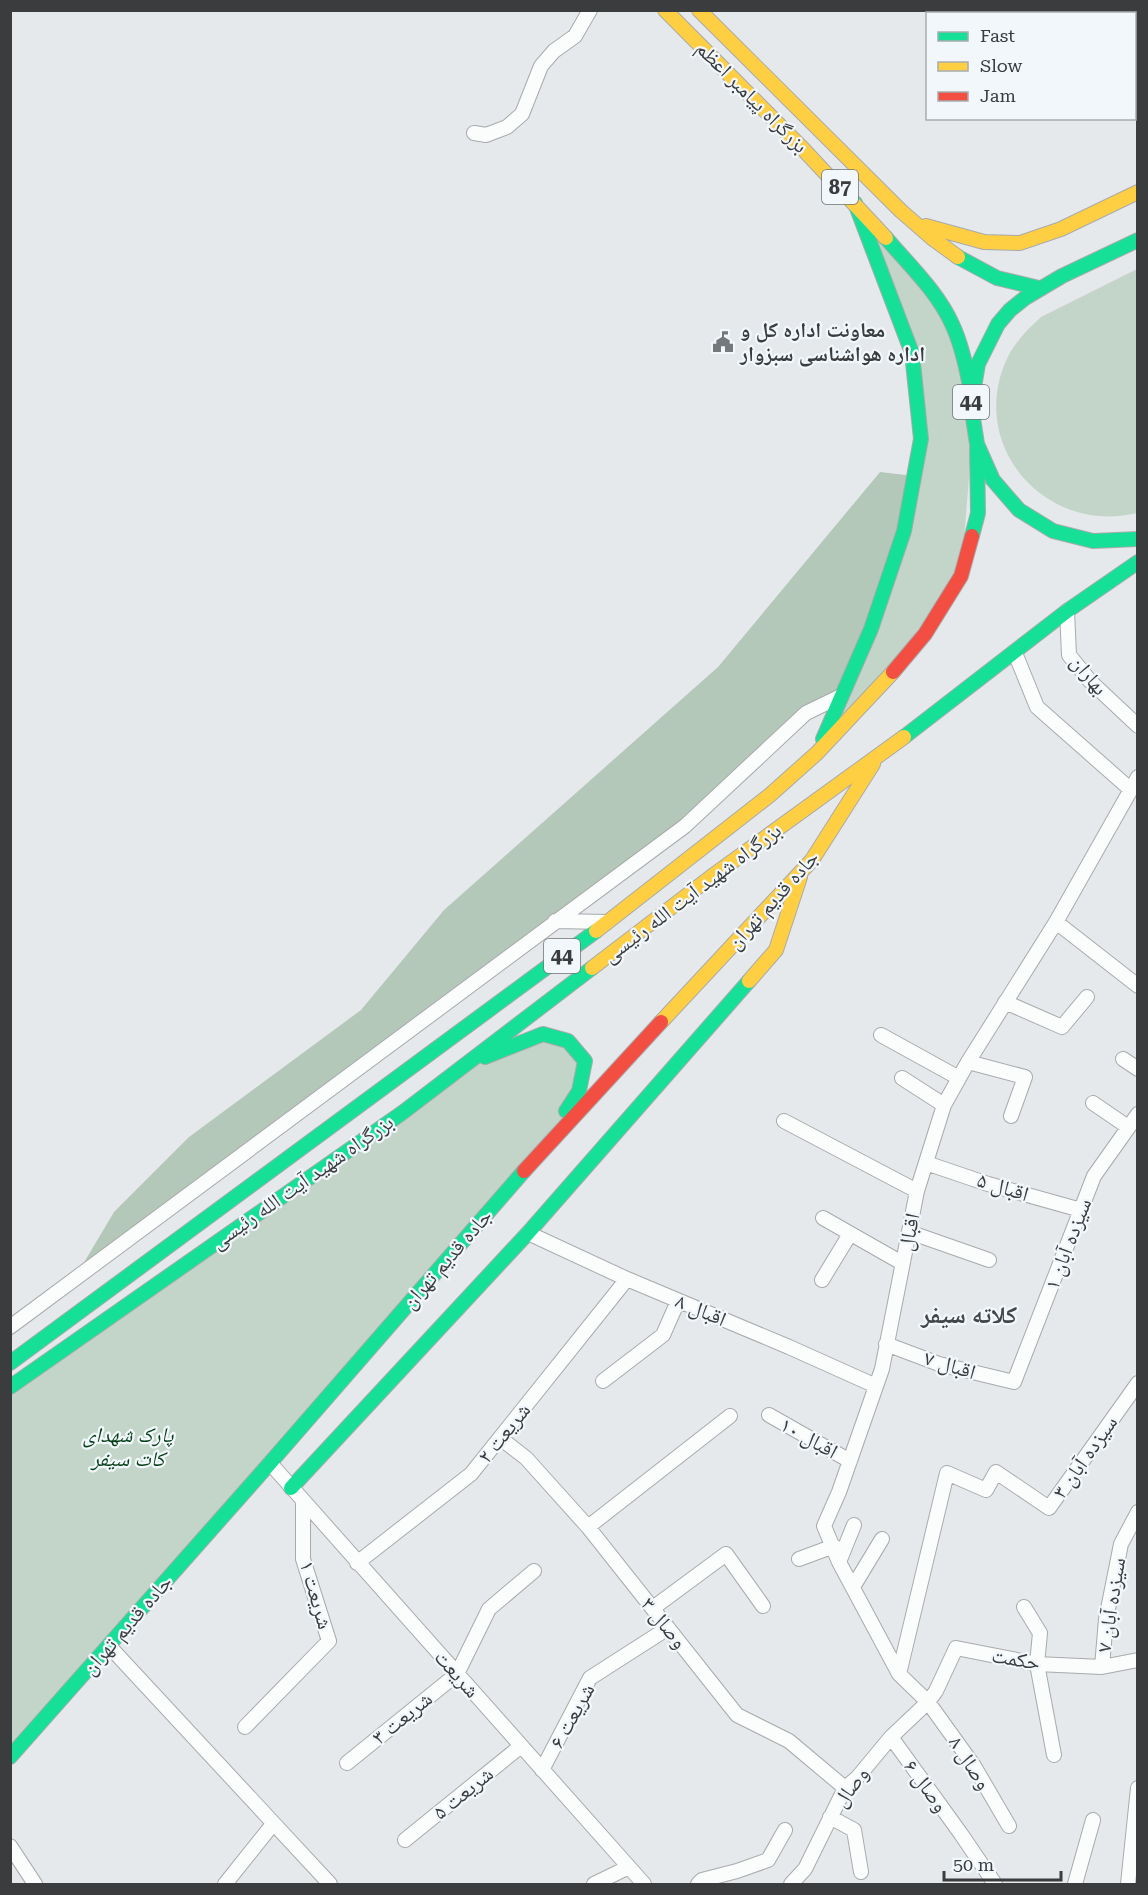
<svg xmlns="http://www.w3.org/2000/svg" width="1148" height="1895" font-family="'Roboto Serif','Noto Naskh Arabic',serif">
  <rect width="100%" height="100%" fill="#e6e9ec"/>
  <path fill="#c3d5c8" d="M855 203 947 314 973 429 961 576 834 736 921 439 912 353Z
    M1137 269V513C1042 536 962 439 1011 351 1019 338 1030 327 1041 317Z
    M543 1034 585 1061 579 1091 541 1151 11 1757V1387L465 1064Z"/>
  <path fill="#b4c8b9" d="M880 472 914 476 841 696 806 713 685 826 73 1281 114 1212 189 1137 361 1010 444 910 718 667Z"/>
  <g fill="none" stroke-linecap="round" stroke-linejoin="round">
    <defs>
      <path id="street" d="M474 133 486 135 507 127 522 114 541 66 554 51 575 36 590 10
        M1067 611 1069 655 1090 681 1138 726
        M1015 653 1037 707 1130 789
        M555 921 607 922
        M1056 922 1138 986
        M1005 1002 1062 1027 1087 997
        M881 1035 959 1078
        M1123 1059 1138 1069
        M968 1062 1025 1077 1011 1116
        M902 1078 944 1105
        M1093 1103 1128 1127
        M784 1121 917 1191
        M926 1163 988 1184 1081 1210
        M823 1218 902 1263
        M909 1232 989 1260
        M528 1233 627 1279 789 1347 876 1386
        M822 1280 850 1234
        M10 1327 685 826 806 713 839 697
        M886 1344 939 1364 1014 1382 1094 1176 1138 1114
        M603 1381 663 1335 678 1301
        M769 1415 850 1461
        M500 1438 526 1458 588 1527 737 1715 789 1741 845 1788
        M270 1463 644 1884
        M588 1527 730 1416
        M799 1559 834 1546
        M839 1562 854 1525
        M357 1563 471 1474 627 1279
        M853 1587 882 1539
        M1024 1607 1040 1633 1037 1664 1054 1755
        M653 1608 726 1554 763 1606
        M109 1646 330 1884
        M1102 1667 1106 1619 1121 1544 1138 1512
        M899 1674 947 1473 986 1490 996 1472 1049 1508 1138 1383
        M245 1727 329 1641 303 1559V1501
        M891 1737 961 1834 995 1884
        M347 1763 457 1674 489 1609 534 1571
        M542 1770 590 1678 668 1628
        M830 1817 854 1830 861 1872
        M1009 1826 974 1766 928 1702 899 1674 839 1562 824 1526 839 1492 882 1369 917 1191 944 1105 968 1062 1056 922 1138 777
        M405 1840 521 1746
        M10 1846 35 1884
        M225 1884 273 1824
        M594 1884 629 1867
        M698 1884 702 1880 737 1871 768 1860 785 1830
        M791 1884 805 1869 845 1788 857 1778 891 1737 928 1702 936 1691 956 1648 1037 1664 1102 1667 1138 1660
        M1075 1884 1093 1820
        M1128 1884 1138 1788"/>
      <path id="fast" d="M886 238C909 265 937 291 952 324 961 343 966 365 970 387
        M1138 240 1062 276 1025 298 1010 310 998 324 978 364 971 405 977 444 993 480 1019 510 1053 531 1093 541 1138 539
        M958 257 997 278 1039 288
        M972 536 978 513 977 448
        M904 737 1067 611 1138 562
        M823 739 871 629 904 531 921 439 912 353 855 203
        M485 1057 543 1034 568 1041 585 1061 579 1091 566 1111
        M10 1363 596 931
        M10 1387 402 1113 592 968
        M291 1488 528 1233 749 981
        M10 1757 270 1463 524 1171"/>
      <path id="slow" d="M665 10 804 150 886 238
        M699 10 901 211 932 238 958 257
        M926 226 984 242 1020 243 1061 229 1138 192
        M596 931 770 795 817 753 893 672
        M592 968 711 877 904 737
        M749 981 776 950 800 877
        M661 1022 812 860 873 764"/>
      <path id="jam" d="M893 672 925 634 961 576 972 536
        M524 1171 661 1022"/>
    </defs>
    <use href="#street" stroke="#a8aaac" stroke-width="16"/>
    <use href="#fast" stroke="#a8aaac" stroke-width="16"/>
    <use href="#slow" stroke="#a8aaac" stroke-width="16"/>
    <use href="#jam" stroke="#a8aaac" stroke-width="16"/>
    <use href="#street" stroke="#fbfcfc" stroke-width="14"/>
    <use href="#fast" stroke="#16e098" stroke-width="14"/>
    <use href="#slow" stroke="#ffcf43" stroke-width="14"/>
    <use href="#jam" stroke="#f24e42" stroke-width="14"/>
  </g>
  <defs>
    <symbol id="civic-bare" viewBox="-9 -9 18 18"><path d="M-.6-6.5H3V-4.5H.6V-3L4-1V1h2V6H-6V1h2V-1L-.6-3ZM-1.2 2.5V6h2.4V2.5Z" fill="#76797b" stroke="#f1f7fb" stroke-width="2.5" paint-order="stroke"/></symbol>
  </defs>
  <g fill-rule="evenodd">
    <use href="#civic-bare" x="708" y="327" width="30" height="30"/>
  </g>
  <g text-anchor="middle" stroke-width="4.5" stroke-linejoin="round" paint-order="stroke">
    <g fill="#f1f7fb" stroke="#717477" stroke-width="1.5">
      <rect x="822" y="170" width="36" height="34" rx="4.5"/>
      <rect x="953" y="385" width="36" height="34" rx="4.5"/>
      <rect x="544" y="939" width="36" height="34" rx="4.5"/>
    </g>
    <g font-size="20" font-weight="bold" fill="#3a3c3e">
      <text x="840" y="194">87</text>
      <text x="971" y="409">44</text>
      <text x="562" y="963">44</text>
    </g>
    <g font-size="21" fill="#3a3c3e" stroke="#f1f7fb">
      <text transform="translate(752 97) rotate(45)" y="7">بزرگراه پیامبر اعظم</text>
      <text transform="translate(1089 675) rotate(51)" y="7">بهاران</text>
      <text transform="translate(692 893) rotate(-37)" y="7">بزرگراه شهید آیت الله رئیسی</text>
      <text transform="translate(773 900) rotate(-48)" y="7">جاده قدیم تهران</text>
      <text transform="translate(302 1182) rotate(-35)" y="7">بزرگراه شهید آیت الله رئیسی</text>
      <text transform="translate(1003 1187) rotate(17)" y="7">اقبال ۵</text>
      <text transform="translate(909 1232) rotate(-78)" y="7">اقبال</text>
      <text transform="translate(1068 1244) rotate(-69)" y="7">سیزده آبان ۱</text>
      <text transform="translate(447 1259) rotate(-49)" y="7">جاده قدیم تهران</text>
      <text transform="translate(701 1310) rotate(23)" y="7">اقبال ۸</text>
      <text transform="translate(950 1365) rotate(17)" y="7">اقبال ۷</text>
      <text transform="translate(504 1433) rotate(-51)" y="7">شریعت ۲</text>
      <text transform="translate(809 1438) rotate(29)" y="7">اقبال ۱۰</text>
      <text transform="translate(1085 1457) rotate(-55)" y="7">سیزده آبان ۳</text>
      <text transform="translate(316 1595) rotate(74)" y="7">شریعت ۱</text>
      <text transform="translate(1111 1605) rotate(-81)" y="7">سیزده آبان ۷</text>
      <text transform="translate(664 1623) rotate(51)" y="7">وصال ۳</text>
      <text transform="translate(127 1625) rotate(-49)" y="7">جاده قدیم تهران</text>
      <text transform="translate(1016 1659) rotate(9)" y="7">حکمت</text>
      <text transform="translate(457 1674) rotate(48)" y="7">شریعت</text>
      <text transform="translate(572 1716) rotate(-61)" y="7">شریعت ۶</text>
      <text transform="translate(402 1718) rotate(-39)" y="7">شریعت ۳</text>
      <text transform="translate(970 1763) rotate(57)" y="7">وصال ۸</text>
      <text transform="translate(926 1786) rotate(54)" y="7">وصال ۶</text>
      <text transform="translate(851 1787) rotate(-53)" y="7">وصال</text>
      <text transform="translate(463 1793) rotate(-39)" y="7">شریعت ۵</text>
    </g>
    <g font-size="21" font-weight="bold" fill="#3a3c3e" stroke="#f1f7fb" text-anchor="start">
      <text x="740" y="337">معاونت اداره کل و<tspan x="740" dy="24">اداره هواشناسی سبزوار</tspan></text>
    </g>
    <g font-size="21" font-style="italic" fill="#073f18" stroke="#f1f7fb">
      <text x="128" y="1442">پارک شهدای<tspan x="128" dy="24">کات سیفر</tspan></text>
    </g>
    <g font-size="24" font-weight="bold" fill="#424649" stroke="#f1f7fb">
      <text x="969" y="1323">کلاته سیفر</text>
    </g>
  </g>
  <rect width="1148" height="1895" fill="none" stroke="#3a3c3e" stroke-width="24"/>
  <rect x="926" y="12" width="210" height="108" fill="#f1f7fb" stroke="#a8acaf" stroke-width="1.5"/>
  <rect x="938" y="32" width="30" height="9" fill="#16e098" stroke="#a8acaf" stroke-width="1.5"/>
  <text x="980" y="42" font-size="18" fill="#3a3c3e">Fast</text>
  <rect x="938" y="62" width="30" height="9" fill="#ffcf43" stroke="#a8acaf" stroke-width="1.5"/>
  <text x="980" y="72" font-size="18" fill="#3a3c3e">Slow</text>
  <rect x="938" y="92" width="30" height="9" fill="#f24e42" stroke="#a8acaf" stroke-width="1.5"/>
  <text x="980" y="102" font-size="18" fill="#3a3c3e">Jam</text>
  <path d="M944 1871v9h117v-9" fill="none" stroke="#3a3c3e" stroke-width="3"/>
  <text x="953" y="1871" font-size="18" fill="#3a3c3e" stroke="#f1f7fb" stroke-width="4.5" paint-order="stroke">50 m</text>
</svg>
